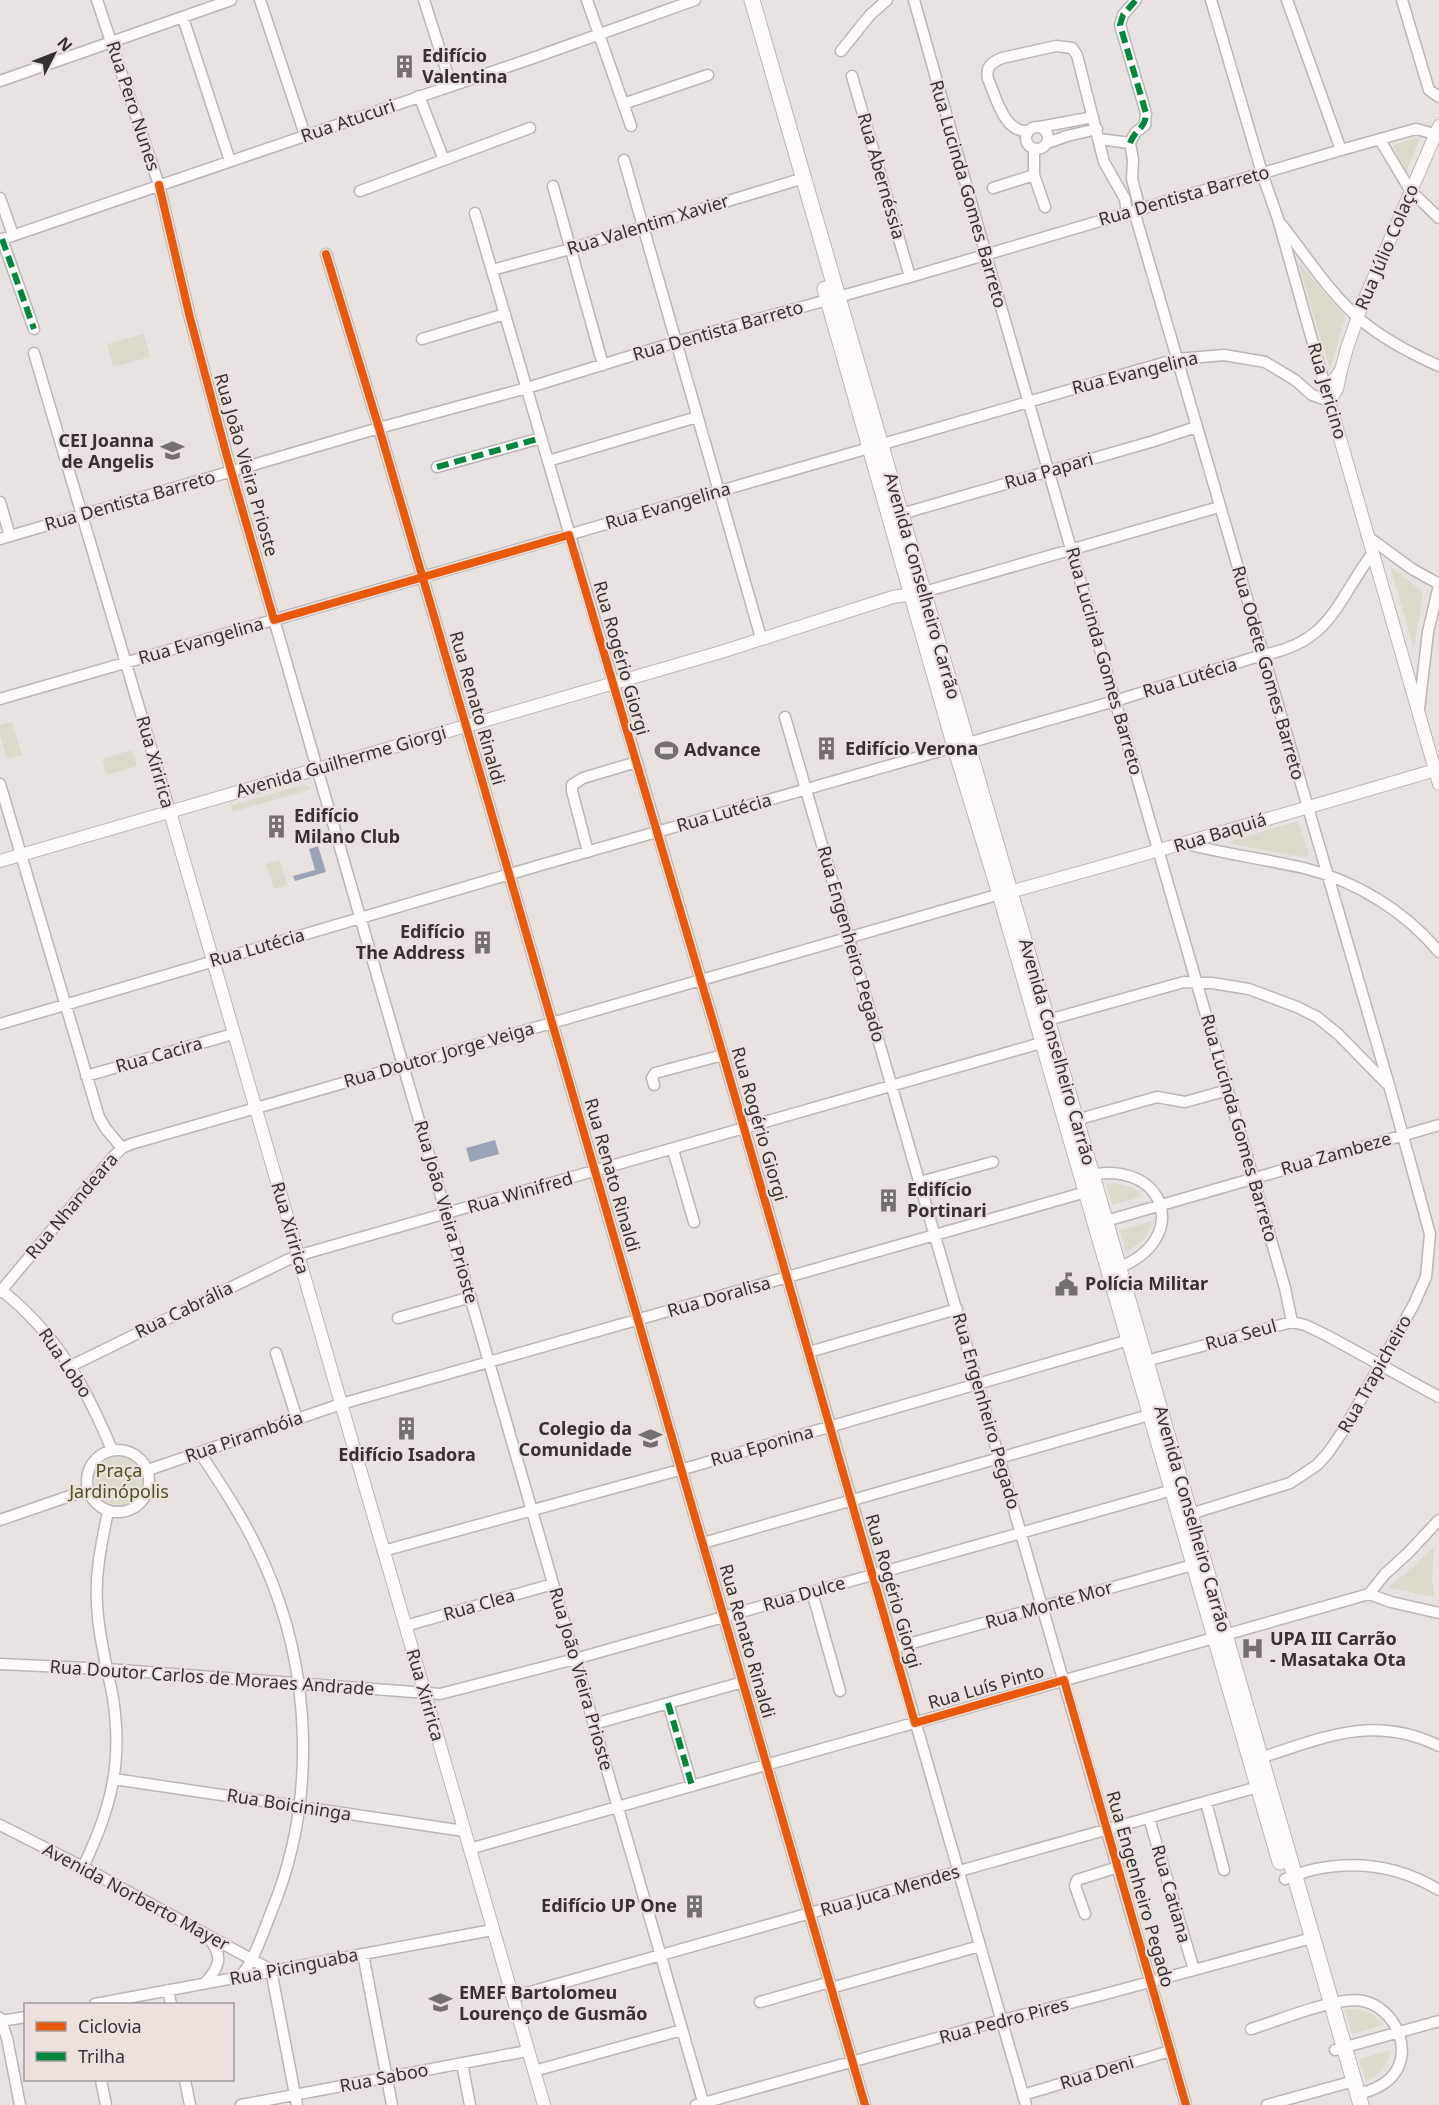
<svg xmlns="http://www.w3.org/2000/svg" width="1439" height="2105" font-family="'Noto Sans',sans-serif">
  <rect width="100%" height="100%" fill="#e8e2e0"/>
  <path fill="#dcdbcb" d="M1420 137 1406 173 1393 145Z
    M1298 262 1345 317 1330 369Z
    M144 334 150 357 113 367 107 344Z
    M1390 566 1419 589 1423 594 1414 649Z
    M12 722 22 755 7 759 0 735V725Z
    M132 750 137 766 107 775 102 759Z
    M305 784 312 789 232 812 230 806Z
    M1298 821 1309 854 1306 858 1225 843Z
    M280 860 287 885 274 889 266 864Z
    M1116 1183 1132 1187 1144 1196 1112 1205 1106 1184Z
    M1153 1221 1145 1238 1126 1253 1120 1230Z
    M95 1481a24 24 0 1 1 48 0a24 24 0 1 1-48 0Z
    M1434 1546 1432 1579 1435 1597 1389 1588V1586L1411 1569Z
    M1357 2009 1373 2014 1384 2025 1352 2034 1345 2010Z
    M1391 2050C1388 2065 1380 2075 1366 2082L1359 2059Z"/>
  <path fill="#9ba4b6" d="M318 846 326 872 295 881 293 876 315 870 309 849Z
    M495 1140 499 1154 470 1162 466 1148Z"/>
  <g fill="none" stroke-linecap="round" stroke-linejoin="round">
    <defs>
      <path id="minor" d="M97 0 159 185 190 318 231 471 704 2105
        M260 0 305 135
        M424 0 451 85
        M587 0 631 126
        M914 0 992 276 1285 1288 1292 1322
        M1136 0 1123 15 1120 25 1146 113 1145 125 1135 133 1130 143 1133 160 1132 179 1140 209
        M1211 0 1262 173 1278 219 1325 386
        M1287 0 1341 150
        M1402 0 1429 90 1439 97
        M183 18 230 161
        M841 51 870 15 887 0
        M852 76 910 277
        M0 81 231 0
        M419 96 444 160
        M623 104 708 75
        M1026 138a11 11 0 1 1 22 0a11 11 0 1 1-22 0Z
        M1040 127 1093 117
        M1028 131C1004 133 996 97 988 79 985 67 992 62 1002 58L1056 46 1072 48 1077 55 1104 162 1125 199 1127 213
        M1099 139 1130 143
        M1380 140 1410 190 1439 218
        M1047 143 1067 136 1097 129
        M1034 150V175L1045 207
        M624 160 761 638
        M553 186 603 365
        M993 188 1034 175
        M360 191 530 128
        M0 198 13 235
        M1134 211 1389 1085 1430 1234 1426 1277 1414 1304 1345 1428 1328 1453 1317 1465 1290 1483 1184 1516
        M475 213 723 1055 1026 2105
        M1281 224C1307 257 1330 294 1362 321 1385 340 1412 354 1439 366
        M2 239 34 329
        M0 240 533 58 695 0
        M326 254 379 428 483 784 865 2105
        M492 270 570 249 804 178
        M422 339 505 314
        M34 353 170 812
        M548 461 697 417
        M437 467 541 438
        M0 502 10 536
        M901 514 1154 441 1196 427
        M1367 536 1412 569 1439 584
        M0 539 379 428 527 388 676 342 910 277 1341 150 1416 129 1435 134
        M924 592 1219 507
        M0 699 1177 359 1224 355 1265 362 1295 380 1312 395 1329 401
        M1419 709 1428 632 1439 585
        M785 717 1186 2105
        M0 784 99 1117 106 1129 122 1148
        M1187 844C1225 854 1265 859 1304 868 1356 881 1405 911 1439 952
        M588 852 572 791V785L583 778 637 762
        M1048 1020 1184 982 1212 983 1249 989 1297 1007 1317 1017 1338 1034 1386 1083
        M0 1024 534 867 1115 701 1262 655C1331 643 1336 602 1372 554
        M86 1076 233 1034
        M654 1085 652 1078 655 1073 723 1055
        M1076 1120 1157 1097 1185 1102 1228 1090
        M673 1150 694 1222
        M1085 1176C1166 1156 1194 1241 1115 1269
        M920 1182 993 1162
        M1099 1223 1439 1125
        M0 1289C56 1333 85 1385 112 1450
        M0 1292 113 1157 122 1148 131 1144 1000 894
        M398 1318 471 1297
        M809 1352 957 1309
        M276 1353 297 1419
        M1142 1362 1292 1322 1305 1325 1326 1335 1439 1397
        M71 1366 287 1260 307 1253 1048 1041
        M87 1481a31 31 0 1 1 62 0a31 31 0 1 1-62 0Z
        M200 1453C224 1489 247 1524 264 1563 312 1670 317 1801 272 1910 265 1927 252 1968 238 1978
        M148 1470 341 1404 1093 1190
        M0 1520 87 1490
        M703 1543 1156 1413
        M383 1551 694 1466 1136 1338
        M812 1592 840 1691
        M1369 1594 1385 1574 1408 1553 1439 1520
        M1369 1594 1391 1602 1439 1613
        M405 1626 553 1584
        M894 1648 1200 1563
        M0 1664 107 1669 440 1694 575 1659 1176 1489
        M668 1703 692 1786
        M594 1724 743 1682
        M1254 1760C1320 1739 1372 1713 1439 1746
        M114 1779 464 1831
        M1206 1802 1224 1870
        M1149 1818 1194 1970
        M0 1825 83 1867 271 1970
        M469 1849 1369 1594
        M83 1867C111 1809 123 1763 113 1698 107 1666 98 1635 97 1603 95 1571 102 1542 108 1511
        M1285 1879C1295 1876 1305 1871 1316 1869 1360 1860 1401 1867 1439 1890
        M1085 1914 1075 1886 1077 1880 1118 1867
        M363 1954 392 2105
        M271 1970 297 2105
        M205 1983C221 1966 223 1955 208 1937
        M831 1988 980 1946
        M168 1990 171 2004
        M512 1997 1265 1785
        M760 2002 830 1982
        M95 2004 492 1930
        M0 2018 7 2038 20 2105
        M0 2021 26 2017
        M1251 2029C1278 2021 1336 1996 1363 2001 1393 2007 1414 2048 1394 2074 1385 2086 1371 2091 1358 2094
        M1335 2050 1439 2021
        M462 2063 470 2105
        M534 2071 682 2030
        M101 2080 106 2105
        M185 2080 190 2105
        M1023 2095 1170 2051
        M241 2105 527 2051
        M696 2105 1002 2020 1098 1996 1312 1938
        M1267 2105 1354 2081"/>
      <path id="tertiary" d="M1341 370 1347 348 1362 305 1439 126
        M1329 401 1337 389 1341 370 1335 379 1325 386 1439 784
        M170 812 544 2105
        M0 861 721 652 893 597 919 593
        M1002 894C1148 854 1293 812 1439 769"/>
      <path id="secondary" d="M752 0 1361 2105
        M825 289 955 747 1000 894 1280 1862"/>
    </defs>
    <use href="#minor" stroke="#bbb6b5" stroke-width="13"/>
    <use href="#tertiary" stroke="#bbb6b5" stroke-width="14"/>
    <use href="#secondary" stroke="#bbb6b5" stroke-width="17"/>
    <use href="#minor" stroke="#fcfbfa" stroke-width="10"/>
    <use href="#tertiary" stroke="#fcfbfa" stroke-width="12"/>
    <use href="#secondary" stroke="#fcfbfa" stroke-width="15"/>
    <path stroke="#00873e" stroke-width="6" stroke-dasharray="12 6" stroke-linecap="butt" d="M1130 143C1135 129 1146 129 1146 113L1120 25 1123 15 1136 0
      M2 239 34 329
      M437 467 541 438
      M668 1703 692 1786"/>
    <defs>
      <path id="cycleway" d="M159 185 190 318 226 453 274 620 569 535 723 1055 915 1723 1064 1680 1186 2105
        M326 254 379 428 483 784 865 2105"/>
    </defs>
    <use href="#cycleway" stroke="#ece1dd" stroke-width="11"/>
    <use href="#cycleway" stroke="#e8590c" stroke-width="8"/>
  </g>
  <defs>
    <symbol id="building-bare" viewBox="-9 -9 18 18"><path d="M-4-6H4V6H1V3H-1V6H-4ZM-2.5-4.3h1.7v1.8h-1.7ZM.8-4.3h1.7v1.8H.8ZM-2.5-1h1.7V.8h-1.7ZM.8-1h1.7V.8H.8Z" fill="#74706e" stroke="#ece1dd" stroke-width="2.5" paint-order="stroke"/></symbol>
    <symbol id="school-bare" viewBox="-9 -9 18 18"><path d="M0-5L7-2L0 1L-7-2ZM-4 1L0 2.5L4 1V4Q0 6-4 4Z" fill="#74706e" stroke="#ece1dd" stroke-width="2.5" paint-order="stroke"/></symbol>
    <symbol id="stadium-bare" viewBox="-9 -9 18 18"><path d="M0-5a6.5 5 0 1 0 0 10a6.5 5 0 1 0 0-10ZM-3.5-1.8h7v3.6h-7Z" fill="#74706e" stroke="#ece1dd" stroke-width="2.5" paint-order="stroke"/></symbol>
    <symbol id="civic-bare" viewBox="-9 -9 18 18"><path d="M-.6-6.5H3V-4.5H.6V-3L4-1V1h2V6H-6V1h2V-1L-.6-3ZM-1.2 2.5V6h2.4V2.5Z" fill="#74706e" stroke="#ece1dd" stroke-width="2.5" paint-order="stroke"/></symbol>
    <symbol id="hospital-bare" viewBox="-9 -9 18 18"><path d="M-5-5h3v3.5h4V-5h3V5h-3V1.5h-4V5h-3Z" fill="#74706e" stroke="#ece1dd" stroke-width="2.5" paint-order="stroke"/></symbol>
  </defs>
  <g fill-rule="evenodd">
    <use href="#building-bare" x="388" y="50" width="33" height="33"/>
    <use href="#school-bare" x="156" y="434" width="33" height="33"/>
    <use href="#building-bare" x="810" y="732" width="33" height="33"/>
    <use href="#stadium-bare" x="650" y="734" width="33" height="33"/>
    <use href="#building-bare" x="260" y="810" width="33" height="33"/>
    <use href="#building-bare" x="466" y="926" width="33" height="33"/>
    <use href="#building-bare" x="872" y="1184" width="33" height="33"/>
    <use href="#civic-bare" x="1050" y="1268" width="33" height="33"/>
    <use href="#building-bare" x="390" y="1412" width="33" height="33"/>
    <use href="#school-bare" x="634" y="1422" width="33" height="33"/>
    <use href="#hospital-bare" x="1236" y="1632" width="33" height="33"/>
    <use href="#building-bare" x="678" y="1890" width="33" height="33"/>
    <use href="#school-bare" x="424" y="1986" width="33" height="33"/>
  </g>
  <g text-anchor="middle" stroke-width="4.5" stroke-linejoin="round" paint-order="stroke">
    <g font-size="18" font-weight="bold" fill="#363231" stroke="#ece1dd" text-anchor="start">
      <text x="422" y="62">Edifício<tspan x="422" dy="21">Valentina</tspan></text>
      <text x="154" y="447" text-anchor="end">CEI Joanna<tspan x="154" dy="21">de Angelis</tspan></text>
      <text x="845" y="755">Edifício Verona</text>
      <text x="684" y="756">Advance</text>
      <text x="294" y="822">Edifício<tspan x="294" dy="21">Milano Club</tspan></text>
      <text x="465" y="938" text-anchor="end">Edifício<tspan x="465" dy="21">The Address</tspan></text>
      <text x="907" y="1196">Edifício<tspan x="907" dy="21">Portinari</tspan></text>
      <text x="1085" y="1290">Polícia Militar</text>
      <text x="632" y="1435" text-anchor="end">Colegio da<tspan x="632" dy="21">Comunidade</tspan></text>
      <text x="407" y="1461" text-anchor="middle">Edifício Isadora</text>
      <text x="1270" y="1645">UPA III Carrão<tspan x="1270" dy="21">- Masataka Ota</tspan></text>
      <text x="677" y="1912" text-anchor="end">Edifício UP One</text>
      <text x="459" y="1999">EMEF Bartolomeu<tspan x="459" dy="21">Lourenço de Gusmão</tspan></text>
    </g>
    <g font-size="18" fill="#363231" stroke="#ece1dd">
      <text transform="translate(133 106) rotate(72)" y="6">Rua Pero Nunes</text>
      <text transform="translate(348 121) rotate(-19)" y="6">Rua Atucuri</text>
      <text transform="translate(881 176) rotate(74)" y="6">Rua Abernéssia</text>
      <text transform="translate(968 194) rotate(74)" y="6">Rua Lucinda Gomes Barreto</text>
      <text transform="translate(1184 196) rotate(-16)" y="6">Rua Dentista Barreto</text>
      <text transform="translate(648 225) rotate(-17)" y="6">Rua Valentim Xavier</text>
      <text transform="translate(1387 247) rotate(-67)" y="6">Rua Júlio Colaço</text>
      <text transform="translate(718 331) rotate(-16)" y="6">Rua Dentista Barreto</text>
      <text transform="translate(1135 373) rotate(-14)" y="6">Rua Evangelina</text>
      <text transform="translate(1327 391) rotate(74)" y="6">Rua Jericino</text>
      <text transform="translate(246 465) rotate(74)" y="6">Rua João Vieira Prioste</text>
      <text transform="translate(1049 471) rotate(-16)" y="6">Rua Papari</text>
      <text transform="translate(130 501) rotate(-16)" y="6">Rua Dentista Barreto</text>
      <text transform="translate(668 506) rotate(-16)" y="6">Rua Evangelina</text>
      <text transform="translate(922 586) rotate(74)" y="6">Avenida Conselheiro Carrão</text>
      <text transform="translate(201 641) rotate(-16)" y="6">Rua Evangelina</text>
      <text transform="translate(621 658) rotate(74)" y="6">Rua Rogério Giorgi</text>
      <text transform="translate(1104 661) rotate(74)" y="6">Rua Lucinda Gomes Barreto</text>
      <text transform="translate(1268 673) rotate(74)" y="6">Rua Odete Gomes Barreto</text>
      <text transform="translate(1190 678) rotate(-17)" y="6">Rua Lutécia</text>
      <text transform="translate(477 708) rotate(74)" y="6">Rua Renato Rinaldi</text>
      <text transform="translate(155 762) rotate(74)" y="6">Rua Xiririca</text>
      <text transform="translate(341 762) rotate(-16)" y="6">Avenida Guilherme Giorgi</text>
      <text transform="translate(724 813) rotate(-16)" y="6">Rua Lutécia</text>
      <text transform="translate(1220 833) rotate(-17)" y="6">Rua Baquiá</text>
      <text transform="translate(851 944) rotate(74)" y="6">Rua Engenheiro Pegado</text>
      <text transform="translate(257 948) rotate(-16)" y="6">Rua Lutécia</text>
      <text transform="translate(1057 1052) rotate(74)" y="6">Avenida Conselheiro Carrão</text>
      <text transform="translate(159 1055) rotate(-16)" y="6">Rua Cacira</text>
      <text transform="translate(439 1055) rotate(-16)" y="6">Rua Doutor Jorge Veiga</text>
      <text transform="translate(759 1124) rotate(74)" y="6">Rua Rogério Giorgi</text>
      <text transform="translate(1239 1128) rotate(74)" y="6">Rua Lucinda Gomes Barreto</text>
      <text transform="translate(1336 1154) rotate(-16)" y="6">Rua Zambeze</text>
      <text transform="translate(612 1175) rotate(74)" y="6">Rua Renato Rinaldi</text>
      <text transform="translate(520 1193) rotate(-16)" y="6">Rua Winifred</text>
      <text transform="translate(72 1206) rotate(-50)" y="6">Rua Nhandeara</text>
      <text transform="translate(446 1212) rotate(74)" y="6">Rua João Vieira Prioste</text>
      <text transform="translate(290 1228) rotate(74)" y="6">Rua Xiririca</text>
      <text transform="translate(719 1297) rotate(-16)" y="6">Rua Doralisa</text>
      <text transform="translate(184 1310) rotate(-26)" y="6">Rua Cabrália</text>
      <text transform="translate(1241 1335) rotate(-15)" y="6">Rua Seul</text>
      <text transform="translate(65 1363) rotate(56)" y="6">Rua Lobo</text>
      <text transform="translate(1375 1374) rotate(-61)" y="6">Rua Trapicheiro</text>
      <text transform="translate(986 1411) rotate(74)" y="6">Rua Engenheiro Pegado</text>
      <text transform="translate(244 1437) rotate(-19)" y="6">Rua Pirambóia</text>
      <text transform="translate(762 1446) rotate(-16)" y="6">Rua Eponina</text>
      <text transform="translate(1192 1519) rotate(74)" y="6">Avenida Conselheiro Carrão</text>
      <text transform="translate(893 1591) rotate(74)" y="6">Rua Rogério Giorgi</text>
      <text transform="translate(804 1594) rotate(-16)" y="6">Rua Dulce</text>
      <text transform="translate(479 1605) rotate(-16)" y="6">Rua Clea</text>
      <text transform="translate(1049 1605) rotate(-16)" y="6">Rua Monte Mor</text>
      <text transform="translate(747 1641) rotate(74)" y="6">Rua Renato Rinaldi</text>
      <text transform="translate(212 1678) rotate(4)" y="6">Rua Doutor Carlos de Moraes Andrade</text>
      <text transform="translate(581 1679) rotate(74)" y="6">Rua João Vieira Prioste</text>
      <text transform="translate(986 1687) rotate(-16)" y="6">Rua Luís Pinto</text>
      <text transform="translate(425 1695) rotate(74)" y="6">Rua Xiririca</text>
      <text transform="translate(289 1805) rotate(9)" y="6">Rua Boicininga</text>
      <text transform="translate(1140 1889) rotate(74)" y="6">Rua Engenheiro Pegado</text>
      <text transform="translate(890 1891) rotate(-16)" y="6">Rua Juca Mendes</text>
      <text transform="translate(1171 1894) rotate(74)" y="6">Rua Catiana</text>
      <text transform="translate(136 1897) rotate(28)" y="6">Avenida Norberto Mayer</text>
      <text transform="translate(294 1967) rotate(-11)" y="6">Rua Picinguaba</text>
      <text transform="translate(1004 2021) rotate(-15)" y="6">Rua Pedro Pires</text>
      <text transform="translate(1097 2073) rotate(-17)" y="6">Rua Deni</text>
      <text transform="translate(384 2078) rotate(-11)" y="6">Rua Saboo</text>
    </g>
    <g font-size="18" fill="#4c531e" stroke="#ece1dd">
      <text x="119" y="1477">Praça<tspan x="119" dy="21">Jardinópolis</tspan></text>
    </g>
  </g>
  <rect x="24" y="2003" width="210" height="78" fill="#ece1dd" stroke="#a39b98" stroke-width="1.5"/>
  <rect x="36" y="2022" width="30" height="9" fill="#e8590c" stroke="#a39b98" stroke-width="1.5"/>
  <text x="78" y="2033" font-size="18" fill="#363231">Ciclovia</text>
  <rect x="36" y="2052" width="30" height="9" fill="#00873e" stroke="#a39b98" stroke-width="1.5"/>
  <text x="78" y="2063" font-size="18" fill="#363231">Trilha</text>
  <g transform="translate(54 54) rotate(48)" stroke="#ece1dd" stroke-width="4.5" paint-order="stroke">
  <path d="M0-4.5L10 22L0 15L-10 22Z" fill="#363231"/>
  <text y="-9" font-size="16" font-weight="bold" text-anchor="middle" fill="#363231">N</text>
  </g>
</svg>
